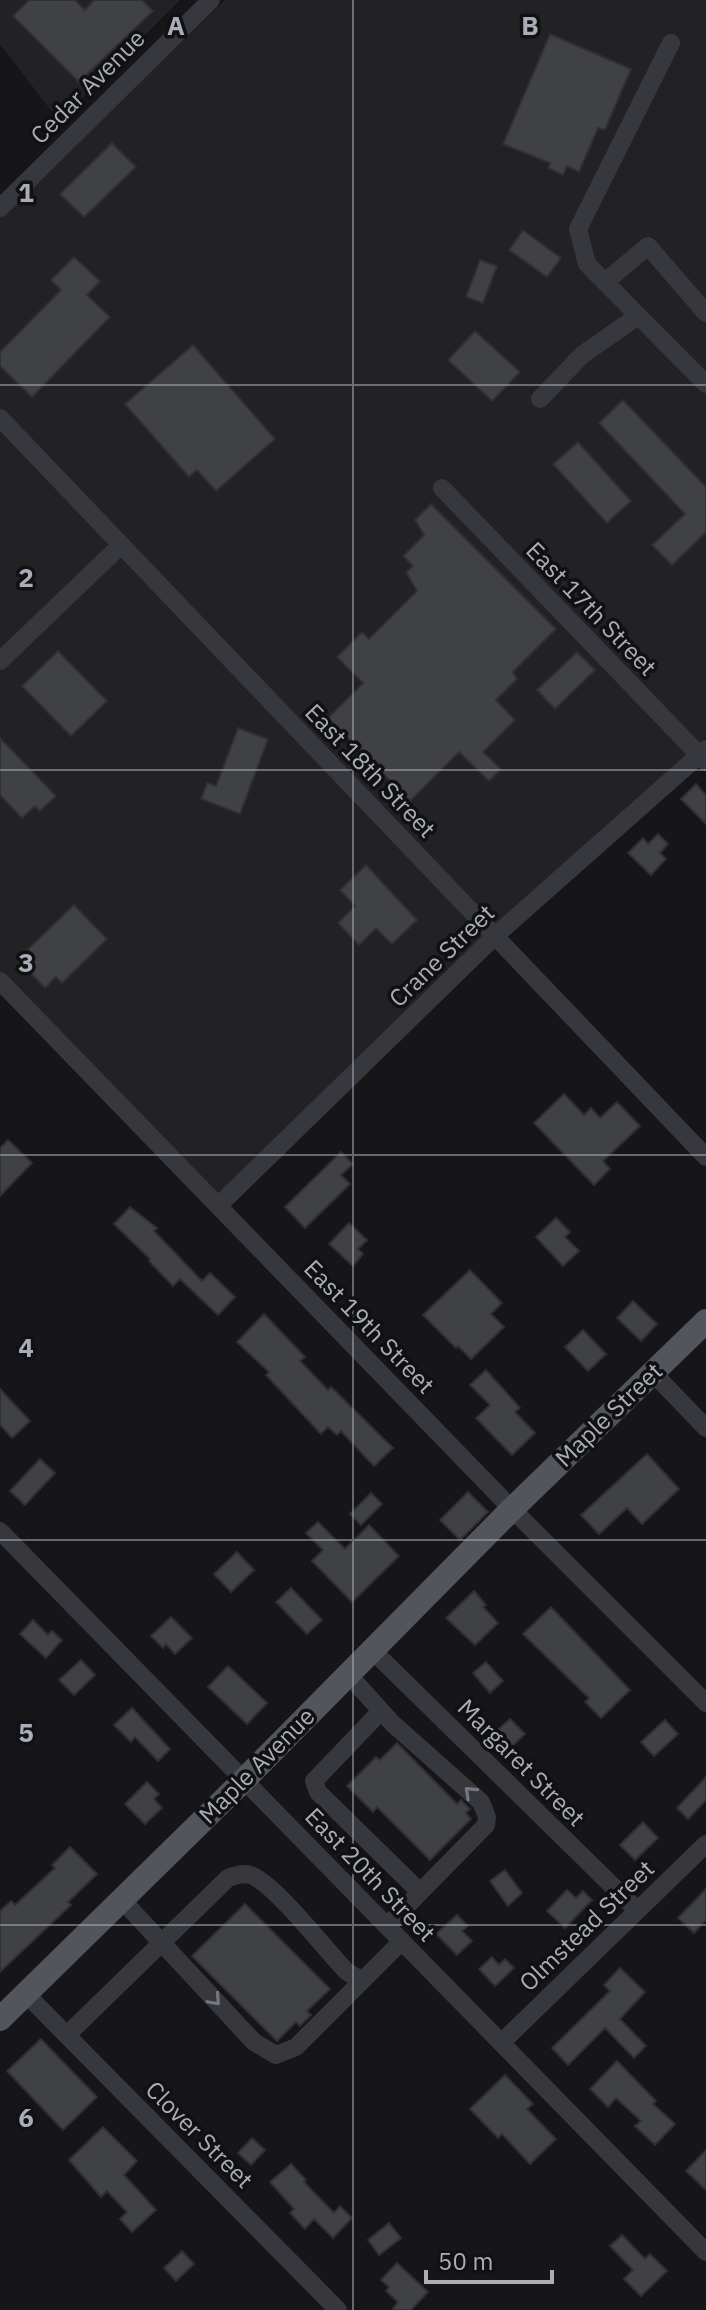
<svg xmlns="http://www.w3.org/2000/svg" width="706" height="2310" font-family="'IBM Plex Sans',sans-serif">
  <rect width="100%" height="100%" fill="#161618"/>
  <path fill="#222225" d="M0 0H180L59 121 0 44Z
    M225 0H706V738L495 936 219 1205 0 983V217Z"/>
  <path fill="#404145" stroke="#303034" stroke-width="2" d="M29 0H75L85 10 94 0H142L153 11 79 82 13 16Z
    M550 34 631 69 605 130 598 128 579 172 567 166 563 175 548 168 550 163 503 144Z
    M112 143 136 167 84 217 60 194Z
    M523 230 561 258 547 277 509 250Z
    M74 257 100 281 87 295 110 317 32 397 0 366V352L61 290 51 280Z
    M480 260 497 266 483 303 466 297Z
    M475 331 520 372 492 401 448 360Z
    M193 345 275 439 216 491 197 470 189 477 125 404Z
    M623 400 706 487V532L672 565 652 545 685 514 599 423Z
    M578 442 631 501 607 523 553 464Z
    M431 504 556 629 513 672 517 679 496 700 515 720 483 752 501 769 489 781 459 752 410 801 328 718 363 683 337 657 362 632 369 639 417 591 406 572 413 566 403 556 424 535 415 520Z
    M58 651 107 701 71 736 22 686Z
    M577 652 595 670 555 709 537 690Z
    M238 728 268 739 240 814 201 799 207 783 216 786Z
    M0 738 56 796 40 811 35 806 22 818 0 795Z
    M696 784 706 795V824L681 799Z
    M658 834 668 844 660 853 666 859 651 875 628 853 643 838 648 844Z
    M366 865 417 920 392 944 376 928 359 945 338 923 355 906 340 890Z
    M74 905 107 939 62 983 56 977 45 988 22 964 32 954 28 949Z
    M564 1094 584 1115 591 1108 600 1118 617 1102 640 1126 603 1161 610 1169 594 1185 534 1123Z
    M8 1140 32 1163 0 1196V1148Z
    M341 1152 353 1164 341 1175 350 1184 305 1228 285 1207Z
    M130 1207 157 1228 154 1231 202 1281 210 1273 235 1297 218 1315 180 1279 173 1286 149 1261 150 1259 114 1224Z
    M556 1218 570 1232 565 1237 579 1251 563 1266 536 1237Z
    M349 1223 367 1240 358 1249 363 1254 353 1266 329 1244Z
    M470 1270 502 1303 491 1314 504 1327 471 1359 458 1346 456 1348 423 1315Z
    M633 1301 657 1324 641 1341 617 1318Z
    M264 1314 305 1357 300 1361 328 1390 331 1387 393 1448 374 1466 341 1431 337 1435 328 1427 321 1434 266 1375 269 1372 237 1342Z
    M583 1330 606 1354 588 1371 565 1347Z
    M486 1370 520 1408 515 1412 535 1433 512 1455 476 1418 490 1405 470 1385Z
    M0 1389 30 1421 12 1438 0 1425Z
    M647 1454 679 1489 642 1524 627 1508 599 1534 581 1515Z
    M40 1459 55 1473 25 1505 10 1491Z
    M468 1492 488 1512 460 1540 440 1520Z
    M371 1493 382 1504 361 1525 350 1514Z
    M318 1522 345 1549 369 1525 399 1556 352 1602 312 1561 323 1550 306 1533Z
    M237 1552 254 1570 231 1592 214 1574Z
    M291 1588 322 1620 307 1634 276 1602Z
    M474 1591 486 1605 483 1607 498 1623 475 1645 446 1618Z
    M551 1607 630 1690 601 1718 585 1702 589 1698 523 1634Z
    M171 1617 192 1638 175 1654 166 1644 163 1648 151 1636Z
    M33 1620 48 1635 52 1631 62 1640 46 1658 20 1634Z
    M81 1660 95 1675 74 1695 59 1680Z
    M486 1662 503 1681 490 1693 473 1673Z
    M228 1666 267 1703 247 1724 208 1687Z
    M132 1708 170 1749 158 1761 135 1737 131 1742 114 1725Z
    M510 1719 525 1734 509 1749 494 1733Z
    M665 1720 678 1734 654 1756 641 1742Z
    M397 1743 457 1804 461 1800 470 1809 466 1813 471 1819 430 1860 377 1807 373 1812 347 1786 376 1757 380 1760Z
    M706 1777V1800L688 1819 677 1808Z
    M147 1782 159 1794 154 1799 162 1808 145 1824 125 1804Z
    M643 1822 658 1838 635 1860 620 1845Z
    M70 1847 97 1874 68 1902 71 1905 0 1972V1911L11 1901 15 1905 55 1868 52 1865Z
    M505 1870 522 1893 508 1906 490 1881Z
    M706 1889V1920L694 1933 678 1918Z
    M567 1890 576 1898 583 1891 592 1900 565 1928 547 1911Z
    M245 1904 330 1989 307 2011 311 2015 300 2026 296 2022 277 2041 192 1956Z
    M457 1915 468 1926 462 1931 472 1941 457 1955 436 1934Z
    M492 1957 499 1965 505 1959 514 1968 495 1986 479 1969Z
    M620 1968 645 1992 620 2019 646 2046 634 2058 605 2028 568 2065 552 2048 610 1991 604 1985Z
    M41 2039 97 2097 63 2130 7 2071Z
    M617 2061 656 2101 653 2104 675 2124 655 2145 635 2126 641 2121 616 2098 608 2107 590 2089Z
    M505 2075 533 2104 527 2109 556 2139 530 2164 502 2134 498 2138 470 2109Z
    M103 2127 137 2161 124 2175 156 2210 132 2232 120 2219 127 2212 107 2191 101 2197 69 2160Z
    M252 2138 265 2150 251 2165 238 2153Z
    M706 2150V2190L686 2171Z
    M291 2164 306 2180 304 2182 334 2213 340 2206 352 2218 333 2238 314 2219 305 2229 290 2213 294 2209 270 2182Z
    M389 2223 401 2238 379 2255 368 2240Z
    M622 2235 645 2259 650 2254 667 2271 641 2296 624 2279 633 2270 610 2246Z
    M182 2251 194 2264 176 2281 164 2268Z
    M397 2263 428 2292 411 2310H392L398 2302 386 2291 389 2287 381 2280Z"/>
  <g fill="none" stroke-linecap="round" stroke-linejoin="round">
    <path stroke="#37383d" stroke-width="18" d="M671 43 578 229 587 264 706 384
      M0 208 211 0
      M605 282 648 246 706 313
      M540 399 582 355 638 316
      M0 418 706 1157
      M442 488 706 762
      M0 661 121 545
      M0 981 512 1509 706 1703
      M219 1205 495 936 706 749
      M653 1373 706 1428
      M0 1531 706 2252
      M372 1650 637 1910
      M348 1674 392 1723 481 1802 487 1817 486 1825 387 1926
      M381 1711 314 1781 318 1792 420 1892
      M122 1900 254 2042 276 2055 296 2047 362 1981
      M26 1994 338 2310
      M67 2035 228 1878C236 1875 245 1872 253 1876 278 1888 324 1948 346 1971L362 1981 402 1941
      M501 2043 706 1844"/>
    <path stroke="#53555c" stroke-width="24" d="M0 2019 244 1780 512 1509 706 1321"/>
  </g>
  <defs><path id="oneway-chevron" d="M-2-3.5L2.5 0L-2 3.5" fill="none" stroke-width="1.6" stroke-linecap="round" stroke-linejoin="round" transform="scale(2)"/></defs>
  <g stroke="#757881">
    <use href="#oneway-chevron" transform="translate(470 1792) rotate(-137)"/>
    <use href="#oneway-chevron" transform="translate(215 2000) rotate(48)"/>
  </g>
  <path fill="none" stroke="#a8adb8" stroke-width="2" stroke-opacity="0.55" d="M353 0V2310M0 385H706M0 770H706M0 1155H706M0 1540H706M0 1925H706"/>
  <g text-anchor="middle" stroke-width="7" stroke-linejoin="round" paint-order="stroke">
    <g font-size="24" fill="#a8adb8" stroke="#111113">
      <text transform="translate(88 87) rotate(-45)" y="8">Cedar Avenue</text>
      <text transform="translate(591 609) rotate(46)" y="8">East 17th Street</text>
      <text transform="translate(370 771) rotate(46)" y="8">East 18th Street</text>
      <text transform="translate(442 956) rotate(-44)" y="8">Crane Street</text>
      <text transform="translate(369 1327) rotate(46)" y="8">East 19th Street</text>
      <text transform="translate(609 1415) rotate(-44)" y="8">Maple Street</text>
      <text transform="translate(521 1763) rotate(45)" y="8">Margaret Street</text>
      <text transform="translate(257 1766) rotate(-45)" y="8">Maple Avenue</text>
      <text transform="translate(370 1875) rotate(46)" y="8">East 20th Street</text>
      <text transform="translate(587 1926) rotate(-44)" y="8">Olmstead Street</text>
      <text transform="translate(199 2135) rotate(45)" y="8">Clover Street</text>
    </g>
  </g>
  <g font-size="26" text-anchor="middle" font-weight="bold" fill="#a8adb8" stroke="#111113" stroke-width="7" stroke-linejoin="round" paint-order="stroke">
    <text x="176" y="35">A</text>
    <text x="530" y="35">B</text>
    <text x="26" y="202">1</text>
    <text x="26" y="587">2</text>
    <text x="26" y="972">3</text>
    <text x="26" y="1357">4</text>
    <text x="26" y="1742">5</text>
    <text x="26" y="2127">6</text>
  </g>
  <path d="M426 2270v12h126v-12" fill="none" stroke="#a8adb8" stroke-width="4"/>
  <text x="438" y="2270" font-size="24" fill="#a8adb8" stroke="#111113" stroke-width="6" paint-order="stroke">50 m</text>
</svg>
